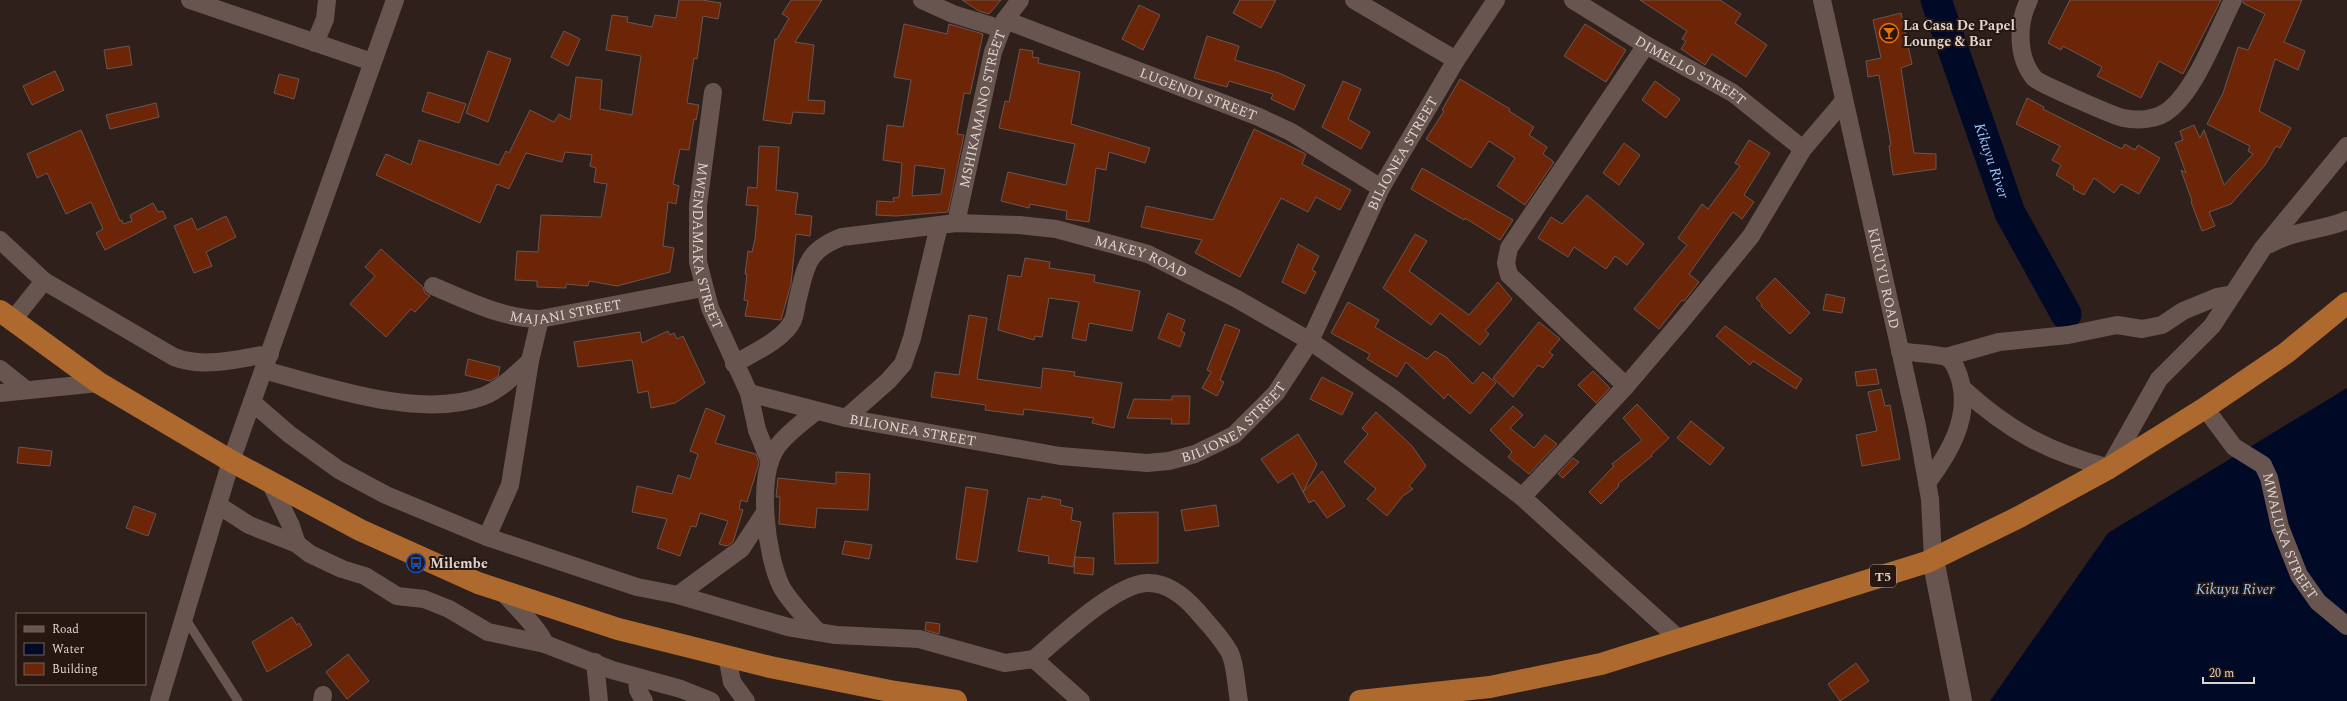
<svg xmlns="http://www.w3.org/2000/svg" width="2347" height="701" font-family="Spectral,serif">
  <rect width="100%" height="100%" fill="#30201b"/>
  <path fill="#000926" d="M2347 388V701H1990L2108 533Z"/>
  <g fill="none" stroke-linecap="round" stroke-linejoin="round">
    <path stroke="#000926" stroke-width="31" id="s1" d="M1936 0 2010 213 2066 314"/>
  </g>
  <path fill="#6c2507" stroke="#695650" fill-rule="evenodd" d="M679 0H702L721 3 718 19 703 16 697 59 694 58 687 103 699 105 696 120 694 119 689 150 680 149 673 184 679 186 676 204 668 202 663 246 674 248 670 272 617 286 589 281 588 286 566 284V288L537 287V281L515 280 517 251 538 252 541 215 601 217 607 184 594 182 596 168 590 166 592 155 565 152 562 162 526 153 509 189 497 184 480 223 376 175 386 154 411 165 419 140 499 165 506 151 509 153 530 110 554 122 559 114 570 120 576 77 602 80 600 109 632 115 641 56 606 50 612 15 628 17 627 22 652 27 655 15 676 18Z
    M791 0H822L795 42 814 45 808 100 825 101 824 114 793 112 791 124 763 120 775 39H777L789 18 782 14Z
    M962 0H1001L989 14 979 11Z
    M1240 0H1276L1261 28 1233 13Z
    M1640 0H1720L1741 14 1735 23 1767 45 1746 77 1712 54 1705 65 1681 49 1686 41 1682 39 1687 31Z
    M2070 0H2221L2183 74 2159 61 2141 98 2097 76 2102 67 2063 46 2061 50 2048 43Z
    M2243 0H2302L2284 42 2305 51 2298 70 2275 59 2259 111 2291 128 2280 148 2276 146 2265 165 2231 204 2209 212 2215 226 2202 231 2191 202 2192 201 2181 170 2186 173 2175 143 2183 140 2180 131 2194 125 2200 138 2204 130 2224 185 2253 154 2248 151 2250 146 2207 124 2223 93 2238 47 2248 50 2265 14 2243 3Z
    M1139 5 1160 15 1143 50 1122 39Z
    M1901 13 1912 64 1901 68 1914 153 1936 154V169L1893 175 1889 146 1891 145 1879 75 1868 77 1866 61 1881 58 1873 20Z
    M904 24 947 34 949 24 983 34 970 94 964 93 957 134 964 135 948 212 896 216 876 215 877 201 894 202 893 198 899 197 902 163 883 160 887 125 903 127 911 80 894 77ZM915 165 945 169 941 194 912 196Z
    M1585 24 1626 50 1606 82 1564 56Z
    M564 31 580 39 568 66 551 57Z
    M1207 36 1239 46 1235 60 1279 73 1305 85 1294 110 1271 99 1273 94 1229 81 1227 87 1194 78Z
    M129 46 132 65 107 69 104 50Z
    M1020 49 1033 51 1032 57 1039 58 1038 63 1080 72 1071 124 1150 148 1145 163 1109 152 1106 170 1096 168 1089 222 1066 219 1067 211 1030 204 1029 208 1001 201 1008 172 1066 185 1075 144 999 128 1005 101 1009 102Z
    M488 51 511 59 488 122 466 113Z
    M55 71 64 90 32 105 23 86Z
    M279 74 299 79 294 99 274 93Z
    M1460 79 1510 109 1509 111 1534 127 1529 135 1547 147 1543 154 1554 162 1525 205 1497 186 1515 158 1489 141 1471 168 1426 139 1444 111 1442 110Z
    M1343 81 1361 89 1348 119 1370 132 1361 149 1322 127Z
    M1655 81 1680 99 1666 118 1642 100Z
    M428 92 466 104 459 123 422 111Z
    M2027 98 2044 107 2043 109 2122 149 2125 144 2135 150 2138 145 2160 158 2139 194 2121 184 2114 193 2094 178 2084 195 2073 189 2074 186 2056 175 2061 165 2052 160 2060 146 2016 124Z
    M156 103 159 117 110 129 106 115Z
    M1254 129 1306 154 1302 164 1351 190 1340 210 1316 197 1308 212 1281 198 1240 277 1195 253 1202 240 1141 227 1146 206 1213 220Z
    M81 130 120 221 122 220 123 224 132 221 130 215 153 203 158 212 163 211 166 218 105 250 96 233 103 229 91 202 66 214 47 173 37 178 27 154Z
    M1749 140 1770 153 1744 195 1754 202 1742 219 1733 212 1689 274 1699 282 1684 301 1682 300 1659 329 1634 309 1687 245 1678 238 1702 204 1708 209 1740 166 1735 163Z
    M1624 143 1640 155 1619 185 1603 173Z
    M759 146 779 147 776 190 798 193 795 214 812 216 810 236 796 234 791 284 781 320 745 316 748 301 744 300 747 274H745L748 251 752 252 755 239 758 206 746 205 748 187 757 188Z
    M1422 168 1513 220 1500 240 1465 218 1464 220 1411 189Z
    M1587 195 1644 244 1627 265 1615 256 1606 269 1574 247 1568 257 1538 238 1551 217 1562 224Z
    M226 216 236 237 206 252 212 266 194 273 174 226 192 218 197 230Z
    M1415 234 1427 241 1409 271 1469 315 1498 282 1512 299 1485 331 1489 334 1480 345 1440 313 1431 325 1383 288Z
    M1298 244 1319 256 1312 270 1316 272 1305 294 1282 282Z
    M381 249 423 287 425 293 430 296 415 312 411 309 386 337 350 304 375 276 365 267Z
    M1025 258 1050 262 1049 268 1095 275 1094 282 1140 291 1132 331 1089 323 1086 341 1072 338 1079 302 1049 298 1042 337 1035 336 1034 340 998 330 1008 275 1021 277Z
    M1775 278 1810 313 1790 334 1761 306 1762 304 1756 298Z
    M1826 294 1845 298 1842 313 1823 310Z
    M1348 302 1379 320 1375 327 1427 359 1435 351 1446 357 1473 384 1483 372 1496 383 1470 414 1448 394 1444 399 1406 362 1397 377 1367 359 1370 354 1331 333Z
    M1168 313 1185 320 1181 331 1185 333 1180 347 1158 338Z
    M969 315 987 318 977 379 1041 388 1043 368 1075 372 1074 376 1122 383 1114 428 1092 423 1094 418 1024 409 1023 415 985 410 986 405 931 397 935 372 959 375Z
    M1539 322 1560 339 1549 352 1553 355 1543 368 1538 365 1513 397 1493 378Z
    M1225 324 1240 330 1220 380 1224 382 1217 396 1202 388 1211 372 1207 370Z
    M1725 326 1802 379 1796 389 1753 361 1750 365 1716 336Z
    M668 331 670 335 674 333 677 339 683 336 705 383 675 403 651 408 648 391 638 393 632 360 578 367 574 342 640 332 642 343Z
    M468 359 500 367 498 376 490 381 465 375Z
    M1876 369 1879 384 1857 386 1855 372Z
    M1593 371 1610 388 1596 403 1578 385Z
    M1322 377 1353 393 1342 415 1310 399Z
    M1881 389 1885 406 1890 405 1900 459 1862 466 1856 435 1877 431 1868 392Z
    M1172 396H1190L1189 424H1171L1172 419 1127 418 1134 399 1172 400Z
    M1637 404 1669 438 1651 455 1652 456 1618 484 1619 486 1601 504 1589 492 1614 466 1612 464 1642 440 1623 418Z
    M1513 406 1523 415 1510 428 1534 448 1545 435 1557 444 1529 474 1508 457 1512 452 1490 430Z
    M706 408 725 416 715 443 756 454 759 463 747 502 741 500 739 509 743 510 733 542 727 546 719 544 728 521 700 513 696 527 691 526 680 556 657 548 667 519 632 512 637 486 672 494 678 475 690 479 698 454 690 451Z
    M1376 412 1412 446 1426 466 1409 486 1413 489 1403 496 1387 516 1367 499 1376 489 1344 462 1368 434 1362 428Z
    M1691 421 1724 448 1710 465 1677 438Z
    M1298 434 1317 464 1303 492 1293 473 1278 483 1261 459Z
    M19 447 52 451 50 466 17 463Z
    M1573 458 1579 462 1563 478 1558 474Z
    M1322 471 1345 506 1327 518 1314 500 1309 503 1303 492Z
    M836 472 870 474 868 510 817 508 815 528 779 524 780 497H776L778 478 836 484Z
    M966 487 988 490 977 562 956 559Z
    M1042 496 1061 500 1060 505 1073 508 1071 520 1081 522 1073 567 1048 563 1049 556 1018 551 1028 498 1041 500Z
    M1216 505 1219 526 1185 531 1181 510Z
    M134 506 156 514 148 536 126 528Z
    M1158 512V563L1115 564 1113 513Z
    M845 541 872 545 869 559 842 554Z
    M1075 557 1094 558 1093 575 1074 573Z
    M292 617 297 625 299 623 312 645 267 672 252 642Z
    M926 622 940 624 939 634 925 630Z
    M348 654 369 681 347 699 326 672Z
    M1856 663 1869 681 1840 701 1828 684Z"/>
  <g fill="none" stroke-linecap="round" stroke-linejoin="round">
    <path stroke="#68554f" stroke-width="9" d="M185 618 238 701"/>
    <g stroke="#68554f" stroke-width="18">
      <path d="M190 0 372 62"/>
      <path d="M922 0 953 14 1002 29"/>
      <path d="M1354 0 1456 60"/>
      <path id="s2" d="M1573 0 1646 45 1733 93 1803 149"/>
      <path id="s3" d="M1822 0 1917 426 1930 499 1933 559"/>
      <path d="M2029 0C2017 24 2017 57 2034 78 2038 83 2114 116 2123 118 2138 121 2157 120 2169 110 2196 89 2217 32 2233 0"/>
      <path id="s4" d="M1005 20 1259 117 1291 132 1381 188"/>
      <path d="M315 43 325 19 327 0"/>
      <path id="s5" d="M713 92 698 205V262L710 308 749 393 757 430 770 462"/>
      <path id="s6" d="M956 223 993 52 1005 20 1020 0"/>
      <path d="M0 240 44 281 174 357C205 369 238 358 270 354"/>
      <path d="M2270 244C2298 229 2321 231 2347 220"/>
      <path id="s7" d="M433 286C468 301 501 318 540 319L703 288"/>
      <path d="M12 321 44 281"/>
      <path d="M1900 351C1911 353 1937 354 1946 357 1954 360 1956 369 1959 376 1972 416 1950 452 1927 483"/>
      <path d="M1946 357 1999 342 2068 335 2117 325 2142 329 2162 325 2183 311 2217 297 2233 294"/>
      <path id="s8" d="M734 364C751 354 785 339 793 320 795 315 796 308 797 302 806 267 805 251 842 237L956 223 1019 225 1056 229 1148 254 1237 299 1310 341 1391 397 1522 497 1680 640"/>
      <path d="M0 369 25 389"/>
      <path d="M264 370C327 387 421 420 484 396 501 389 517 373 530 361"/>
      <path d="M1626 386 1509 275 1506 263 1509 248 1646 45"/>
      <path d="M1963 389C2009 431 2048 452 2109 468L2159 379 2212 326 2263 248 2347 146"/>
      <path d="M0 393 99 383"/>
      <path id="s9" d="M749 393 846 418 1060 456 1147 463 1169 461 1195 454 1234 435 1276 393 1310 341 1381 188 1456 60 1496 0"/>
      <path d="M252 402 289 434 339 470 386 495 487 537 637 587 678 595 788 627 836 635 919 639 1005 663 1034 659 1081 701"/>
      <path id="s10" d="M2205 408 2234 447 2263 465 2269 478 2280 527 2299 575 2318 602 2347 626"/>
      <path d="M815 412C803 422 787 433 777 447 756 477 766 554 781 586 788 600 806 618 817 631"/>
      <path d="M846 418 888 381 903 364 912 338 939 226"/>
      <path d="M270 482 291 526 297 544"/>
      <path d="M1522 497 1626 386 1684 318 1751 236 1803 149 1843 102"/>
      <path d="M218 505 249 525 297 544 310 554 342 569 365 576 397 596 424 599 449 609 488 632 545 644 612 670 681 689 711 701"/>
      <path d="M487 537 510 485 530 361 540 319"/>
      <path d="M502 591C514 605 539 628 545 644"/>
      <path d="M678 595 741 549 764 514"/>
      <path d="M727 656 732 682 746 701"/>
      <path d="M1034 659C1059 638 1115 584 1147 583 1168 582 1185 597 1198 612 1209 625 1222 638 1230 653 1236 666 1236 686 1239 701"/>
      <path d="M595 662 599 701"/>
      <path d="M637 678 638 690 644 701"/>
      <path d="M159 701 231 461 395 0"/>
      <path d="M322 701 323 695"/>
    </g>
    <path stroke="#68554f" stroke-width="22" d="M1933 559 1961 701"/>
    <path stroke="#ae692f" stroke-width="22" d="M0 311 99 383 231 461 360 530 478 583 618 629 770 667 895 692 956 701
      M1360 701 1490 687 1601 664 1927 562 2019 517 2109 468 2205 408 2286 353 2347 303"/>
  </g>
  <defs>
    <symbol id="bar-ring" viewBox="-11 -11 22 22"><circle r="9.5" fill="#261711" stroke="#e8710a" stroke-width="1.5"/><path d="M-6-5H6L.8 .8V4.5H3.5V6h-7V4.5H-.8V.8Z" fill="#e8710a"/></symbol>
    <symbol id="bus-ring" viewBox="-11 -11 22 22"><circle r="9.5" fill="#261711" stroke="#1a4fb4" stroke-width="1.5"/><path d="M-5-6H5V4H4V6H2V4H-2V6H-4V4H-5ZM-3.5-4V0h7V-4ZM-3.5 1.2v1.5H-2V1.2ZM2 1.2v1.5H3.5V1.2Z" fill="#1a4fb4"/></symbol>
  </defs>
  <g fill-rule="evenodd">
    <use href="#bar-ring" x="1878" y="22" width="22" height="22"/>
    <use href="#bus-ring" x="405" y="552" width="22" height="22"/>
  </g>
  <g text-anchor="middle" stroke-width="4" stroke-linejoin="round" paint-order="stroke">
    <rect fill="#261711" stroke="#a79b96" stroke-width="1" x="1870" y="565" width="26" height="22" rx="3"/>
    <g font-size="13" font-weight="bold" fill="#ded3cf">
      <text x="1883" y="581">T5</text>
    </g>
    <g font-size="14" font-weight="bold" fill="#ded3cf" stroke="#261711" text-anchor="start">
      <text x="1903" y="30">La Casa De Papel<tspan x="1903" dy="16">Lounge &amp; Bar</tspan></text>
      <text x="430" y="568">Milembe</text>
    </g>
    <g font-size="14" fill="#ded3cf" stroke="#261711">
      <text dy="5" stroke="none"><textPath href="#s2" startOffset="137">DIMELLO STREET</textPath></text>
      <text dy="5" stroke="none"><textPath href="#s4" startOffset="207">LUGENDI STREET</textPath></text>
      <text dy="5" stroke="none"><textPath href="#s6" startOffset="117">MSHIKAMANO STREET</textPath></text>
      <text dy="5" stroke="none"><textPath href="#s9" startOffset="828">BILIONEA STREET</textPath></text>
      <text dy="5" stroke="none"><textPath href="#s5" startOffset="156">MWENDAMAKA STREET</textPath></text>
      <text dy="5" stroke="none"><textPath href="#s8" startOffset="482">MAKEY ROAD</textPath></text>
      <text dy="5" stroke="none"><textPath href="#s3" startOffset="285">KIKUYU ROAD</textPath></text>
      <text dy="5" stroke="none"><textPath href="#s7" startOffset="139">MAJANI STREET</textPath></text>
      <text dy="5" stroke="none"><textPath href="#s9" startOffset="504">BILIONEA STREET</textPath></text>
      <text dy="5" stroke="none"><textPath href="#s9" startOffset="168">BILIONEA STREET</textPath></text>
      <text dy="5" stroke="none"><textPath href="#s10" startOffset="159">MWALUKA STREET</textPath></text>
    </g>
    <g font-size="15" font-style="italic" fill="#9dc3f5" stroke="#261711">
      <text dy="5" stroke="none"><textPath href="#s1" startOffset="170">Kikuyu River</textPath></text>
      <text x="2235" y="594">Kikuyu River</text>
    </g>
  </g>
  <rect x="16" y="613" width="130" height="72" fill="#261711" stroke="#70625d"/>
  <rect x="24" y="626" width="20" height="6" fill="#68554f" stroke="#70625d"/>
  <text x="52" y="633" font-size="12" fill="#ded3cf">Road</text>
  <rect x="24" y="643" width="20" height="12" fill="#000926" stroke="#70625d"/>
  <text x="52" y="653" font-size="12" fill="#ded3cf">Water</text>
  <rect x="24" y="663" width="20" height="12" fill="#6c2507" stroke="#70625d"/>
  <text x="52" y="673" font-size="12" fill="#ded3cf">Building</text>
  <path d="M2203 677v6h51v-6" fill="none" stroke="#ded3cf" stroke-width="2"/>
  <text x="2209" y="677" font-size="12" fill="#ded3cf" stroke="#261711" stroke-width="3" paint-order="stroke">20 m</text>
</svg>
